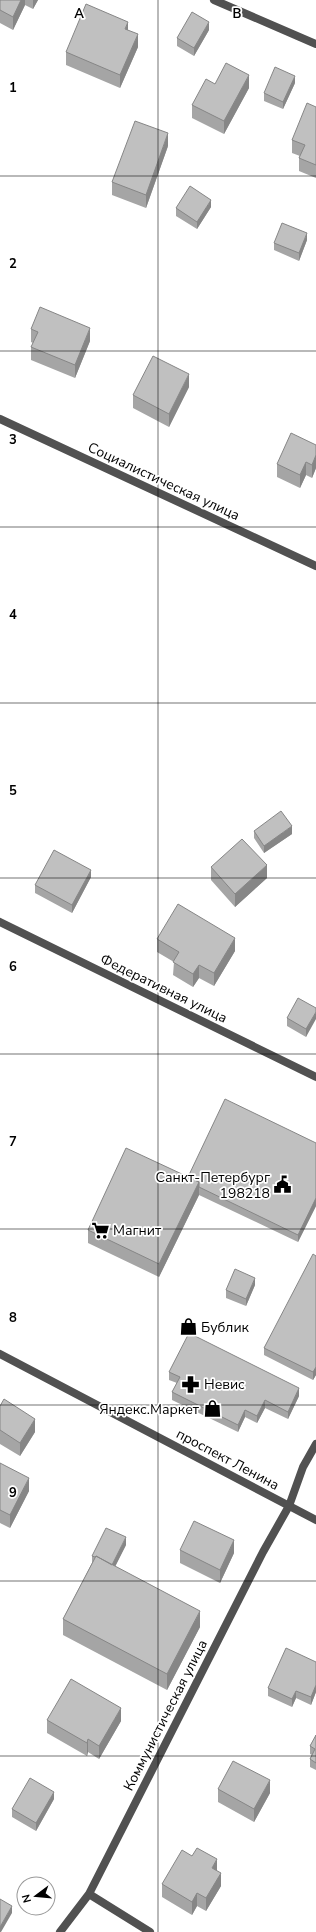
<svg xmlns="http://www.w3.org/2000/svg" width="316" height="1932" font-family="'Nunito Sans',sans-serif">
  <rect width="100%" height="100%" fill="#fff"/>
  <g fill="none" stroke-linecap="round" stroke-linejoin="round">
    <path stroke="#515151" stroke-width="8" d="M214 0 316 44
      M0 419 316 566
      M0 922 316 1077
      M89 1894 150 1932
      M60 1932 89 1894 263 1552 289 1506 303 1467 316 1444"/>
    <path stroke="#515151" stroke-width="8" d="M0 1354 316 1520"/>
  </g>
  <path fill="#a5a5a5" d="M0 0H38L33 9 25 5 13 30 0 23Z
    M128 30 138 47 120 88 66 65V52Z
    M209 30 194 56 177 46V38Z
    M295 83 283 109 264 101V93Z
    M215 84 249 88 224 134 192 118V105Z
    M316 107V178L299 171V158L300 156 292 153V140Z
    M168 146 146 208 112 195V182Z
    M211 207 197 229 176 216V208Z
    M307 240 299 261 274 250V243Z
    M31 329 90 341 75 378 31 360V347L33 343 31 342Z
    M189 387 169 427 133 408V395Z
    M316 445V468L312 478 306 475 300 488 277 477V464Z
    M254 831 292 834 264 853 254 838Z
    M211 867 267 878 235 907 211 880Z
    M91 877 72 913 35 893V885Z
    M157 939 235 951 214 986 199 978 193 987 173 975 174 962 157 952Z
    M316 1008 306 1037 287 1026V1018Z
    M316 1143V1206L298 1242 199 1195 159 1277 88 1243V1230L188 1177Z
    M316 1256V1375L313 1380 264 1355V1348Z
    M255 1285 246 1306 226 1298V1290Z
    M169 1372 299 1396 288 1419 265 1408 257 1423 245 1417 238 1432 172 1400V1392L177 1383 169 1380Z
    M0 1406 35 1432 20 1456 0 1444Z
    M0 1463 29 1491 10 1528 0 1523Z
    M126 1545 115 1566 200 1627 167 1690 63 1635V1619L92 1563V1556Z
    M180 1550 234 1553 220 1583 180 1563Z
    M316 1662V1692L311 1705 296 1698 292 1707 268 1696V1688Z
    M47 1720 121 1721 99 1759 88 1752 87 1756 47 1733Z
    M316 1735V1770L310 1767V1759L312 1755 310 1754V1746Z
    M218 1789 270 1793 254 1822 218 1802Z
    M54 1799 36 1831 12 1817V1809Z
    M217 1870 221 1886 206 1911 197 1906 192 1915 162 1897V1884Z"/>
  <path fill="#868686" d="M21 0H25V5L13 30V17Z
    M33 0H38L33 9Z
    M128 22V35L125 29Z
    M209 22V30L194 56V48Z
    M138 34V47L120 88V75Z
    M249 75V88L224 134V121Z
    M295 76V83L283 109V102Z
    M168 133V146L146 208V195Z
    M211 200V207L197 229V222Z
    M307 233V240L299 261V253Z
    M90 328V341L75 378V365Z
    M189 374V387L169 427V414Z
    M316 455V468L312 478V465Z
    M306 462V475L300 488V475Z
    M292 826V834L264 853V846Z
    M267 865V878L235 907V894Z
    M91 870V877L72 913V905Z
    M235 938V951L214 986V973Z
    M199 965V978L193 987V974Z
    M316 1012V1019L306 1037V1029Z
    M199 1182V1195L159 1277V1264Z
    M316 1198V1206L298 1242V1235Z
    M255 1278V1285L246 1306V1299Z
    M316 1367V1375L313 1380V1372Z
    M299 1388V1396L288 1419V1412Z
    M265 1400V1408L257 1423V1416Z
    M245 1410V1417L238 1432V1425Z
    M35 1419V1432L20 1456V1443Z
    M29 1478V1491L10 1528V1515Z
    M126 1537V1545L112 1573V1565Z
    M234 1540V1553L220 1583V1570Z
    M200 1611V1627L167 1690V1674Z
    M316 1685V1692L311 1705V1697Z
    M296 1691V1698L292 1707V1699Z
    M121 1708V1721L99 1759V1746Z
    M88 1739V1752L87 1756V1743Z
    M270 1780V1793L254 1822V1809Z
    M54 1792V1799L36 1831V1823Z
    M217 1859V1872L212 1868Z
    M221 1873V1886L206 1911V1898Z
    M197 1893V1906L192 1915V1902Z
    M12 1906V1913L1 1932H0V1927Z"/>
  <path fill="#c0c0c0" stroke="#868686" d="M0 0H21L13 17 0 10Z
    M86 4 128 22 125 29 138 34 120 75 66 52Z
    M192 12 209 22 194 48 177 38Z
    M226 63 249 75 224 121 192 105 206 79 215 84Z
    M275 67 295 76 283 102 264 93Z
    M307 103 316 107V165L299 158 305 145 292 140Z
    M135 121 168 133 146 195 112 182Z
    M190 186 211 200 197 222 176 208Z
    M282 223 307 233 299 253 274 243Z
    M40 307 90 328 75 365 31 347 38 332 31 329Z
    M153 356 189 374 169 414 133 395Z
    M291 433 316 445V455L312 465 306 462 300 475 277 464Z
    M281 811 292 826 264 846 254 831Z
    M242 839 267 865 235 894 211 867Z
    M54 850 91 870 72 905 35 885Z
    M178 904 235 938 214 973 199 965 193 974 173 962 179 952 157 939Z
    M298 998 316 1008V1012L306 1029 287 1018Z
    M225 1099 316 1143V1198L298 1235 199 1187V1182L188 1177Z
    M126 1148 199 1182 159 1264 88 1230Z
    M313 1254 316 1256V1367L313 1372 264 1348Z
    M235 1269 255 1278 246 1299 226 1290Z
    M189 1333 299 1388 288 1412 265 1400 257 1416 245 1410 238 1425 172 1392 180 1377 169 1372Z
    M4 1399 35 1419 20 1443 0 1430V1406Z
    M0 1463 29 1478 10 1515 0 1510Z
    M194 1521 234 1540 220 1570 180 1550Z
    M106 1528 126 1537 112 1565 96 1556 95 1557 92 1556Z
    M96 1556 200 1611 167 1674 63 1619Z
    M286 1648 316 1662V1685L311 1697 296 1691 292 1699 268 1688Z
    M71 1679 121 1708 99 1746 88 1739 87 1743 47 1720Z
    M316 1735V1763L310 1759 315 1749 310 1746Z
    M233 1761 270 1780 254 1809 218 1789Z
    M30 1778 54 1792 36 1823 12 1809Z
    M197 1848 217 1859 212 1868 221 1873 206 1898 197 1893 192 1902 162 1884 182 1850 192 1856Z
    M0 1899 12 1906 0 1927Z"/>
  <path fill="none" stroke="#000" stroke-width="1" stroke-opacity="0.55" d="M158 0V1932M0 176H316M0 351H316M0 527H316M0 703H316M0 878H316M0 1054H316M0 1229H316M0 1405H316M0 1581H316M0 1756H316"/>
  <defs>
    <symbol id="civic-bare" viewBox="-9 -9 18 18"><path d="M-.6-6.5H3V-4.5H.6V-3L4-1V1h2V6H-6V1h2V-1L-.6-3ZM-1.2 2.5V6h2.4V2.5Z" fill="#000" stroke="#fff" stroke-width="2.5" paint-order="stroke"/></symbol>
    <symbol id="supermarket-bare" viewBox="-9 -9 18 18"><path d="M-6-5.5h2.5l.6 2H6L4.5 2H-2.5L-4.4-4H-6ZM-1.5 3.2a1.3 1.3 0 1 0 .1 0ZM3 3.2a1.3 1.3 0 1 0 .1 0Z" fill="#000" stroke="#fff" stroke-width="2.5" paint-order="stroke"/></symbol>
    <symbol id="shop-bare" viewBox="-9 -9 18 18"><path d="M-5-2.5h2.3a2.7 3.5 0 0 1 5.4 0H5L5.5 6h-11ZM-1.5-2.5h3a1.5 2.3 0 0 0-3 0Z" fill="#000" stroke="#fff" stroke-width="2.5" paint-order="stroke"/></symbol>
    <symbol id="pharmacy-bare" viewBox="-9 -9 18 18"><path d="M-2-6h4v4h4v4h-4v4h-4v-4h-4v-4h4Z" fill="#000" stroke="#fff" stroke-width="2.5" paint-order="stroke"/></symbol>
  </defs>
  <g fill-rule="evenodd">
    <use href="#civic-bare" x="270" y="1172" width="25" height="25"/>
    <use href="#supermarket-bare" x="88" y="1218" width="25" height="25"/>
    <use href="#shop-bare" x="176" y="1314" width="25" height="25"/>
    <use href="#pharmacy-bare" x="178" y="1372" width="25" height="25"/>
    <use href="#shop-bare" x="200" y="1396" width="25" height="25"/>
  </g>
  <g text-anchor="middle" stroke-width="3.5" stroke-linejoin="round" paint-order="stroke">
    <g font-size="14" fill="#000" stroke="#fff">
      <text transform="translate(164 481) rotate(25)" y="5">Социалистическая улица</text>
      <text transform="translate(164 988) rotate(26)" y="5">Федеративная улица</text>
      <text transform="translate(228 1459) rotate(28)" y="5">проспект Ленина</text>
      <text transform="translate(165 1715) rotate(-63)" y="5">Коммунистическая улица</text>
    </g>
    <g font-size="14" fill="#000" stroke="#fff" text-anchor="start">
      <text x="270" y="1182" text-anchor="end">Санкт-Петербург<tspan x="270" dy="16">198218</tspan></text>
      <text x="113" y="1235">Магнит</text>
      <text x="201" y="1332">Бублик</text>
      <text x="204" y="1389">Невис</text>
      <text x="199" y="1414" text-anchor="end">Яндекс.Маркет</text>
    </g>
  </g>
  <g font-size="13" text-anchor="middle" font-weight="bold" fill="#000" stroke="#fff" stroke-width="3.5" stroke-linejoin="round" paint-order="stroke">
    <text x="79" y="18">A</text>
    <text x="237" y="18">B</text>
    <text x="13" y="92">1</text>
    <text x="13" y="268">2</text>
    <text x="13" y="444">3</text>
    <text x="13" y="619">4</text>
    <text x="13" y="795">5</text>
    <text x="13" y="971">6</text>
    <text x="13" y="1146">7</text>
    <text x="13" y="1322">8</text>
    <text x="13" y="1497">9</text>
  </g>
  <g transform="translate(36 1896) rotate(254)"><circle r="19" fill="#ffffff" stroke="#999999"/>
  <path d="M0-3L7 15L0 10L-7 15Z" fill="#000000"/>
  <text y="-6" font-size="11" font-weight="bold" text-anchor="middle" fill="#000000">N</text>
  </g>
</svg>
